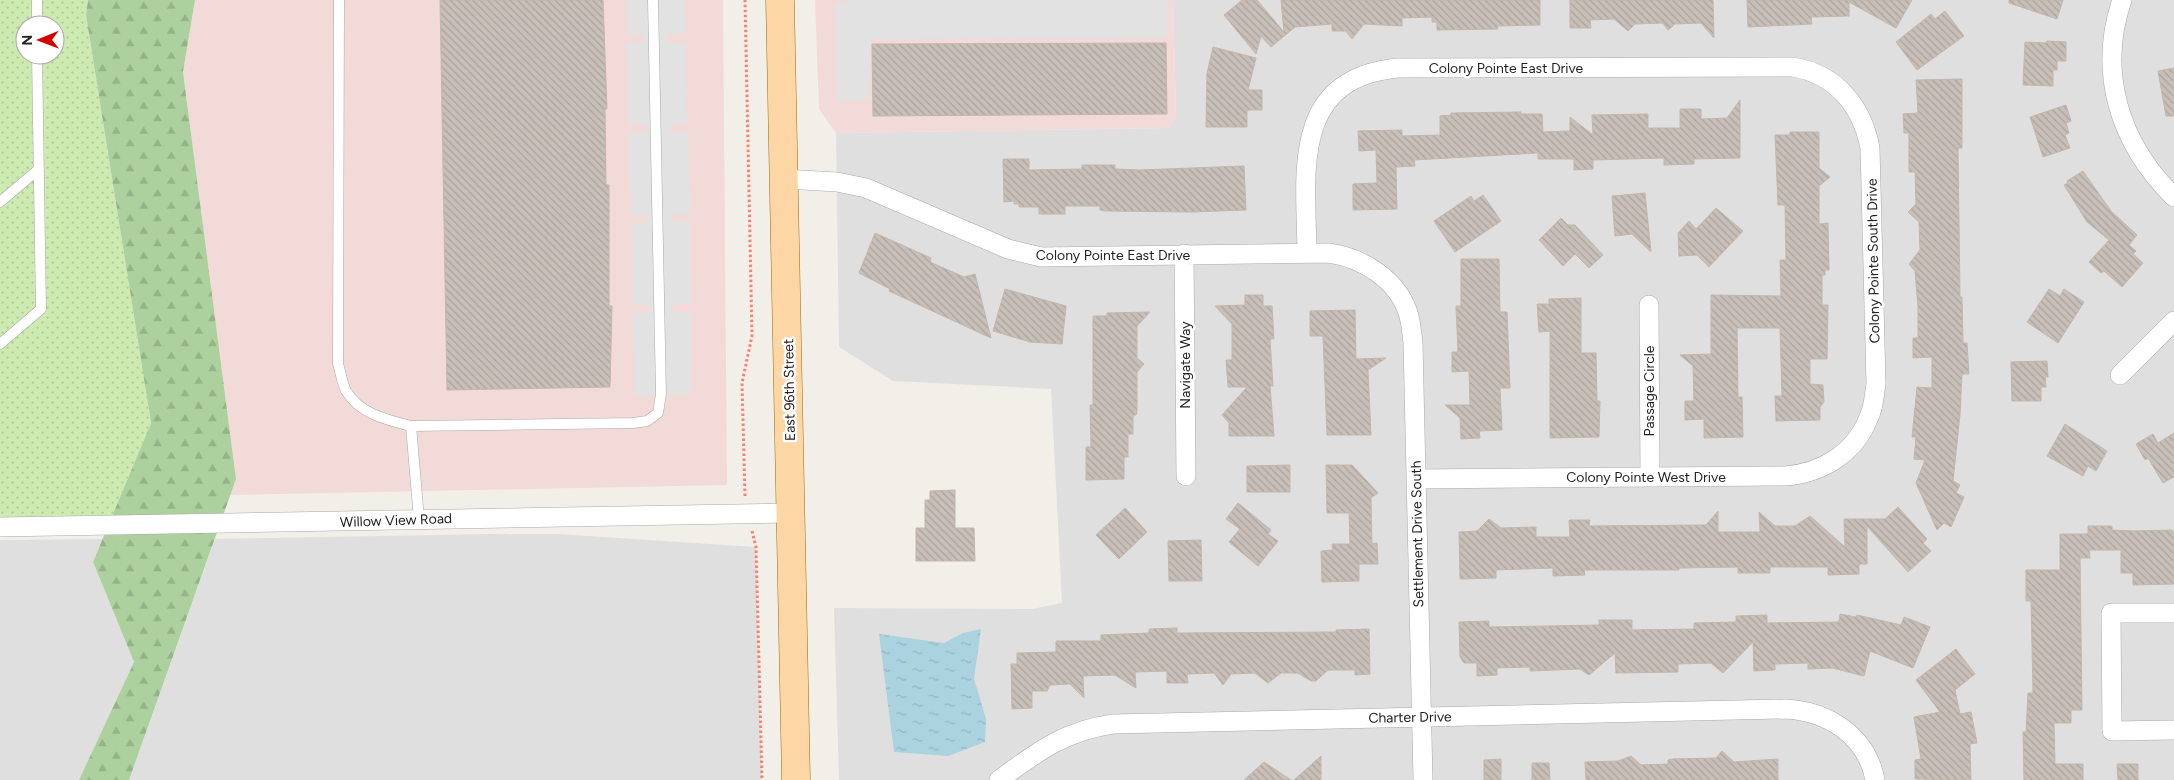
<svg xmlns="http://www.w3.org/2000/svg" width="2174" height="780" font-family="Figtree,sans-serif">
  <defs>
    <pattern id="grass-dots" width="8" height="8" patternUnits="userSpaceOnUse" patternTransform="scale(1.25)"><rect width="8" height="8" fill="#cdebb0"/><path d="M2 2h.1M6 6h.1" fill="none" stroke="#b0c997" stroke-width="1.8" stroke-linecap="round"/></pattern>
    <pattern id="forest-firs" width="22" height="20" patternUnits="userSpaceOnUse" patternTransform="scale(1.25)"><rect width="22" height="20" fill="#add19e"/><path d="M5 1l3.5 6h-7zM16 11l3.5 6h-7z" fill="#95b388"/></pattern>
    <pattern id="water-ripples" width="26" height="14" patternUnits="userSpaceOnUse" patternTransform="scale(1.25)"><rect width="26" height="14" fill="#aad3df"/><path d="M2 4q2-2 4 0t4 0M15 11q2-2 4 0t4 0" fill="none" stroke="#92b5bf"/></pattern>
    <pattern id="building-back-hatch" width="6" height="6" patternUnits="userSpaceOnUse" patternTransform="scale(1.25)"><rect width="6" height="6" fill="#c7bfb8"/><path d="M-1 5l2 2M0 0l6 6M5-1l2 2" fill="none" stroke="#aba49e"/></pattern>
  </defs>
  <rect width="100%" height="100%" fill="#f2efe9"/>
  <path fill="#e0dfdf" d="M1173 0H2174V780H839L834 608 1032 609 1062 603 1051 389 893 381 839 347 836 133 1168 128 1176 118Z
    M492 534H557L756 547 762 780H129L215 539Z
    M103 539 93 562 134 662 79 780H0V540Z"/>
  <path fill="#f2dad9" d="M195 0H723L727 485 230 495 236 479 183 72Z
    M815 0H1173L1176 118 1168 128 836 133 819 109Z"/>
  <path fill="url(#grass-dots)" fill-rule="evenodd" d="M0 0H88L86 15 151 423 112 517 0 518ZM25 25H55V55H25Z"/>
  <path fill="url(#forest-firs)" d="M88 0H195L183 72 236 479 129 780H79L134 662 93 562 151 423 86 15Z"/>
  <path fill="#e2e2e2" d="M626 0H685L686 33 669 34 667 39 669 43H686L687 123 673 124 668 129 671 132H688L690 214H673L670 218 672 222 690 221 691 304H675L672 308 675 313H692L691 394 634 396 633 313H648L651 308 647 305H633L631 223H646L649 218 645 215 631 216 629 133H644L647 129V126L641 124 629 125 627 43 643 42 645 37 640 34H627Z
    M852 0H1167V38L871 39 869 99 837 101 835 3 852 2Z"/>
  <path fill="url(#water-ripples)" d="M981 629 974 679 986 719 985 742 948 756 894 752 879 634 944 643 963 633Z"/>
  <path fill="url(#building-back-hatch)" stroke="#c4b6ab" d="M440 0H603L607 109H605L606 185H609V306H612L610 387 447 390Z
    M1242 0H1257L1284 32 1281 0H1540V25L1497 26 1498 29 1437 30V22H1432V17L1402 18V26L1364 24 1352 39 1346 31H1332V24L1295 27 1271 47 1261 36 1256 54 1224 15Z
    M1570 0H1713L1714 38 1701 23 1675 24 1668 30 1663 23 1635 24 1628 31 1614 19 1590 20 1591 28H1570Z
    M1747 0H1912L1896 28 1849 2V16L1811 17 1812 24 1748 27Z
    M2009 0H2063L2057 19 2009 3Z
    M1945 11 1964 36 1917 70 1896 42 1931 14 1935 19Z
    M2047 41 2066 42V61H2057V70H2053V86L2023 85 2025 42 2046 43Z
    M1166 43 1167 114 873 116 872 44Z
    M1213 47 1256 58 1248 90H1262V110H1247V127H1206L1207 73Z
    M2174 68V116H2166L2158 71Z
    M1962 79V148H1958L1960 297H1962L1963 343H1967L1969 374H1962L1960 415 1953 481 1960 485 1956 493 1964 497 1951 527 1944 523 1937 530 1916 483 1925 460 1914 459 1916 437H1912L1917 387 1932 388V357L1913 358V338H1918V307L1915 271 1909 264 1920 250 1919 222 1908 212 1916 204 1915 172H1909V133H1904L1903 114 1918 113 1916 80Z
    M1740 100V158L1694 159V164L1664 165V158L1593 160V169L1574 170V159H1538V153L1414 160 1415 166 1396 167 1397 209 1353 210V184L1377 183 1376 150 1359 151 1358 131 1402 130V136L1440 135V116L1451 115V113L1521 112V114H1542L1543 132 1570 131V117L1593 135 1592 115 1648 114V128H1680V109H1701V119L1727 118Z
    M2066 105 2071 121 2066 123 2069 133 2065 135 2070 148 2043 157 2030 117Z
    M1790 132H1819V168L1830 177 1819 186V224L1828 223 1829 270H1825V275H1822V305H1828L1827 359H1810V384L1823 385 1824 402 1820 407V420L1776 421 1775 396H1782L1780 328H1737L1738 397H1742L1743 437 1704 438V419L1685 420V401H1694L1693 366 1680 355 1711 354V295L1781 296 1780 260H1786L1785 205H1778L1775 135H1790Z
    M1003 159H1029V170L1082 169V165H1115V169L1139 170 1244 166 1246 210 1192 212 1105 211 1100 210V206H1065V214H1039V207H1019V204H1014V201L1004 202Z
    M2083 171 2111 211 2137 235 2129 245 2136 251 2133 254 2143 263 2122 287 2104 271 2101 273 2089 262 2109 240 2087 222 2064 185 2068 183 2067 181Z
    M1645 193 1651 252 1632 234 1615 236 1612 196Z
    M1483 195 1501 221 1455 252 1434 221 1471 196 1474 201Z
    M1716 208 1743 231 1709 267 1697 255 1679 256 1678 233 1689 221 1696 229Z
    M1561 218 1568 225H1575L1603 255 1589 268 1575 254 1563 266 1539 240Z
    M875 233 931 258 930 262 964 277 975 274 991 338 889 291 890 289 859 273Z
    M1461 259H1499L1500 312H1507L1510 388H1500L1502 430 1479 431 1480 438 1461 439 1460 418 1445 405H1470L1469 371 1452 372V352H1458L1456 306H1461Z
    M1005 289 1066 306 1062 344 1030 342 993 331Z
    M2049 289 2060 296 2064 289 2084 302 2058 343 2027 322Z
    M1245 295H1263V306H1272L1274 339H1270L1273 386H1270L1274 436H1229V423L1222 415 1247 387H1228L1226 360H1232V324L1215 306 1245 305Z
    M1581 298V353H1596L1597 401H1600L1599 437 1550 438V331L1539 332 1537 304H1549V299Z
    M1355 310 1356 359 1386 358 1368 370 1371 435H1327L1323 336H1310V311Z
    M1150 312 1137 326V358L1144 364 1137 372V411L1136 415H1133V434H1128V457H1124V479L1086 480V447H1091L1090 405H1093V316H1107V313Z
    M2047 361 2048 377H2045L2046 387H2041V401H2012L2011 362Z
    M2065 424 2107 451 2096 471 2088 466 2083 476 2047 456Z
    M2174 433V477L2163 483 2148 458 2145 460 2136 444 2153 434 2158 443Z
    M1290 465V492H1247V466Z
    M1326 465H1352L1378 493 1371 498 1372 544 1377 543 1378 564H1359V581L1322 582 1321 551 1333 550 1332 544H1350L1349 513H1327Z
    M955 490V528H974L975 561H916V528H925V500H930V491Z
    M1238 503 1271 530 1268 534 1278 541 1258 566 1229 542 1240 529 1226 519Z
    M1898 507 1927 539 1923 543 1931 551 1908 572 1867 526V564H1859V574L1828 575V567H1770V573H1738V567L1679 568V570H1584L1585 575 1553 576V568L1496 570V578L1460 579 1459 532 1477 531 1489 519 1501 528 1536 527V537H1570L1569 520H1590L1589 526 1706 525 1718 511V532H1760L1759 512 1775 526H1795L1810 516 1845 547 1844 519H1885Z
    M1125 508 1147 532 1119 559 1096 535Z
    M2088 526H2112V530L2133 531 2172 530 2174 533V584L2133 585V573H2121V550H2089L2090 558H2080L2082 710H2071V723H2054L2055 764H2083V780H2024L2023 732H2026L2028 693H2033L2031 601H2026V570H2060V534H2088Z
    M1201 540 1202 581H1169L1168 541Z
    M1840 614 1856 617 1857 615 1901 625 1904 617 1930 627 1913 668 1870 651 1864 676 1832 668 1808 669V663L1775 664V670L1754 671 1753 642 1723 673 1711 663 1678 664V672L1616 673 1615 653 1589 675 1580 669 1530 671V667L1497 668V675L1477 676V663H1464L1460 657 1459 622 1489 621V627L1545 626 1599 625V620H1632V630L1694 629V623L1736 622V616L1767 615V623L1839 622Z
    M1177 628V633L1336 632V630L1369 629 1370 674 1355 675V670H1328L1316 681H1311L1298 673H1281L1268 683 1255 673 1231 674 1223 685 1214 673 1187 674 1188 683H1167V671L1135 672 1136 688 1115 675 1083 676 1084 698 1070 684 1050 685 1047 691H1032V708L1012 709 1011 664H1017V653L1056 652V641H1101V635L1149 633V629Z
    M1956 649 1975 674 1955 690 1960 714 1971 712 1977 743 1970 744 1971 780 1915 779V760L1921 759 1914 717 1940 712 1916 680Z
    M1722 751 1734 762 1778 759V780H1586L1585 762 1618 761 1631 756 1641 765 1668 764V760L1672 759 1716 758Z
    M1321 756V780H1294Z
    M1501 759V780H1484V760Z
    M1264 762 1291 780H1244Z
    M1532 763H1549L1550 780H1532Z
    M2117 764H2138V780H2118Z"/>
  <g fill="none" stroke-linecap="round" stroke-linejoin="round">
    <defs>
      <path id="service" d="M37 0V25
        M339 0 338 364C341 373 342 383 346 391 360 414 387 420 411 426
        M0 202 39 169
        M0 344 41 309 37 55
        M419 519 411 426 633 423 647 421 658 413 661 394 653 0"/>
      <path id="minor" d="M2122 0C2097 73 2120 144 2174 197
        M784 179 837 182 866 188 1008 249 1041 257 1329 253C1363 258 1399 280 1409 316 1411 324 1412 334 1413 343L1423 780
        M1307 252C1306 173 1290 78 1398 68L1793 67C1836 74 1862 106 1870 148L1876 384C1874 395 1874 407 1869 417 1855 453 1823 473 1785 476L1416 479
        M1184 254 1186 476
        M1649 305 1650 477
        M2120 375 2174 321
        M0 527 791 513
        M2174 613H2111L2112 731 2174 730
        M999 780C1037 752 1064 731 1113 724L1785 709C1828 711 1867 736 1875 780"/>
      <path id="primary" d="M780 0 796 780"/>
    </defs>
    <use href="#service" stroke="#a9a9a9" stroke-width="11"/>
    <use href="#minor" stroke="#a9a9a9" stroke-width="20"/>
    <use href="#primary" stroke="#a06b00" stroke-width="29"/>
    <path stroke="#fa8072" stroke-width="3" stroke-dasharray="2.5 2.5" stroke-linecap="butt" d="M745 496 742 383 752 336 745 0
      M752 531 756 547 762 780"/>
    <use href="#service" stroke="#fff" stroke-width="10"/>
    <use href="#minor" stroke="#fff" stroke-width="19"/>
    <use href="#primary" stroke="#fcd6a4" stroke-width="28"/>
  </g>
  <g text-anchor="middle" stroke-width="5" stroke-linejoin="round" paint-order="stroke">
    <g font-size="14" fill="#222" stroke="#fff">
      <text x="1506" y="73">Colony Pointe East Drive</text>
      <text x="1113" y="260">Colony Pointe East Drive</text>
      <text transform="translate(1873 261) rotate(-91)" y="5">Colony Pointe South Drive</text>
      <text transform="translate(1185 365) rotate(-90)" y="5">Navigate Way</text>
      <text transform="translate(789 390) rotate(-91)" y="5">East 96th Street</text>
      <text transform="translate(1649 391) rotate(-90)" y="5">Passage Circle</text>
      <text x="1646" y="482">Colony Pointe West Drive</text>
      <text transform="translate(396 520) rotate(-2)" y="5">Willow View Road</text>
      <text transform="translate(1417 534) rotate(-91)" y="5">Settlement Drive South</text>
      <text transform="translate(1410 717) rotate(-1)" y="5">Charter Drive</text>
    </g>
  </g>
  <g transform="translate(40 40) rotate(269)"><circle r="24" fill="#ffffff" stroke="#a7a7a7"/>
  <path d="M0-4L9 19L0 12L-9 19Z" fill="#d40000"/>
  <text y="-8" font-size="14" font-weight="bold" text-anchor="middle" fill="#222222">N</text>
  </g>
</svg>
